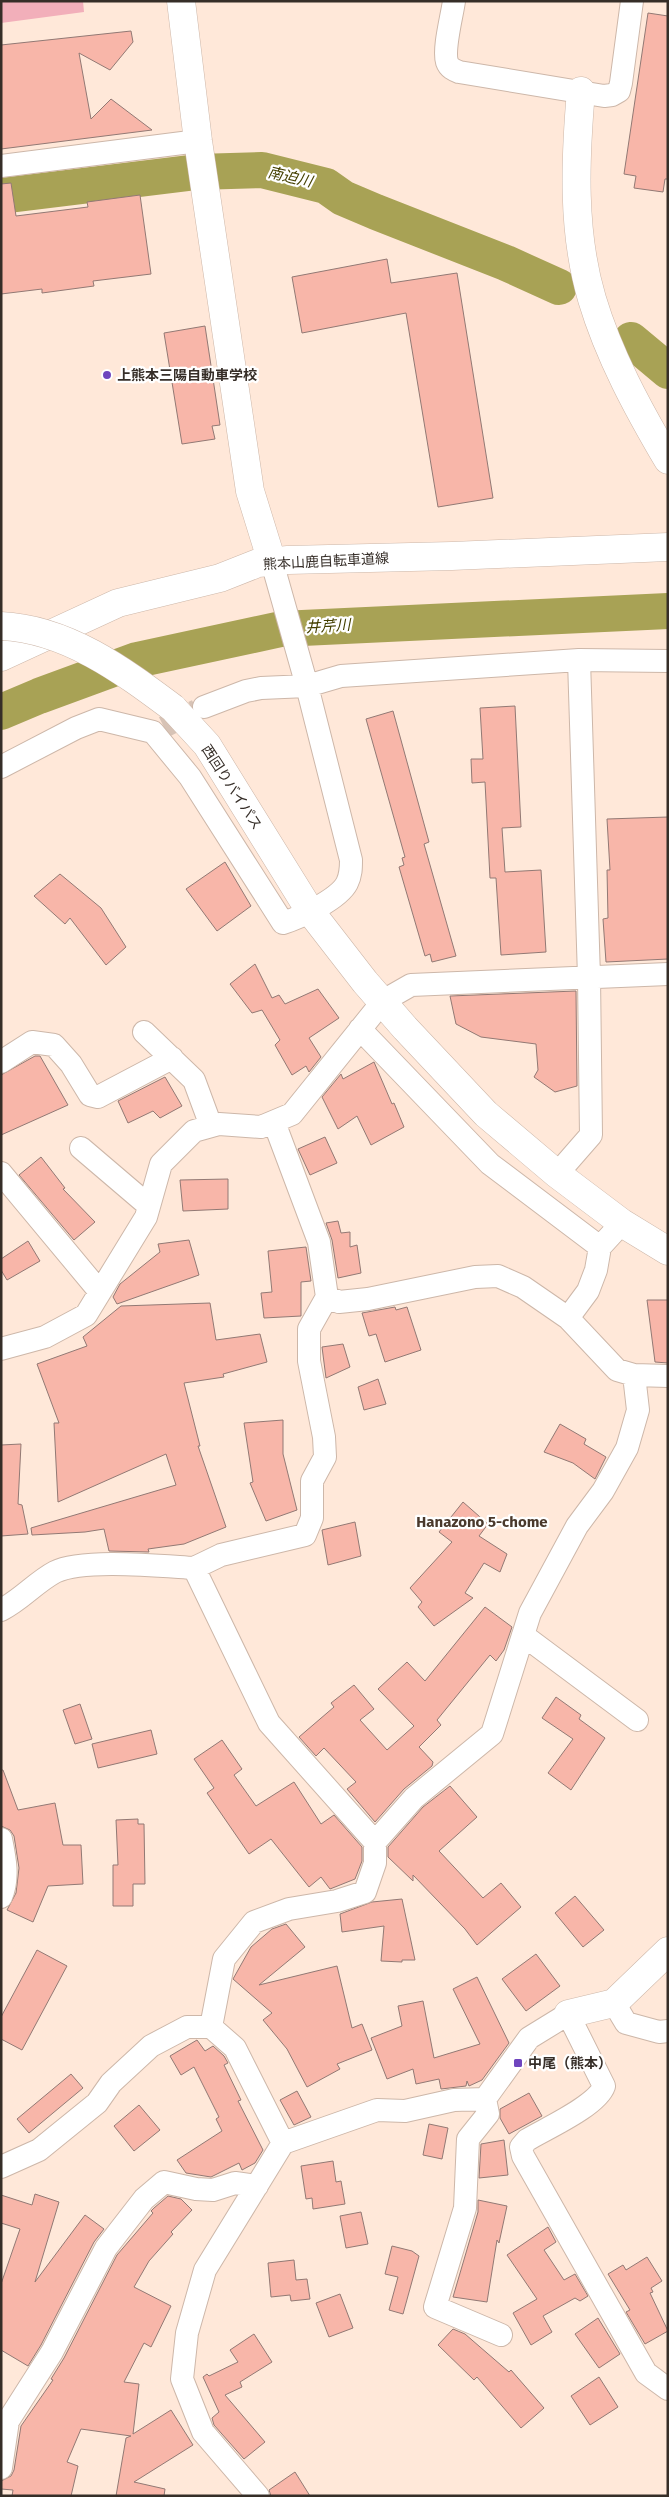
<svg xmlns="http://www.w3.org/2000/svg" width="669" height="2497" font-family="'Fira Sans','Noto Sans JP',sans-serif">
  <rect width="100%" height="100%" fill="#ffe8d9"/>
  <path fill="#f2afba" d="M1 1H83L84 12 1 23Z"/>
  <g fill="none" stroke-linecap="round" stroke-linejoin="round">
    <path stroke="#a8a255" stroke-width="36" d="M1 196 197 172 262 170 326 186 343 198 376 212 506 263 559 287
      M631 340 668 371
      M1 712 39 696 137 660 281 629 668 611"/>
  </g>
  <path fill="#f8b6a9" stroke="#927974" d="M648 13 668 16V179H665L663 192 634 188 636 176 624 174Z
    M131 31 133 42 110 70 79 53 91 119 111 99 152 130 1 149V45Z
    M11 183 16 216 88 207 87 202 140 195 151 274 93 281 94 286 42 293V289L1 294V184Z
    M387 259 391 283 457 273 493 498 438 507 406 313 302 333 292 277Z
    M205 326 220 425 212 426 215 439 182 444 164 333Z
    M515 706 521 827 502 828 505 872 541 870 546 952 501 955 496 878H490L485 782 472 783 471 759H483L480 708Z
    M393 711 429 842 424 844 456 956 432 962 430 954 425 956 399 867 404 865 402 858 405 857 366 719Z
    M668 817V959L606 962 603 919 608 918 607 870H610L607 819Z
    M225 862 251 906 217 931 186 889Z
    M60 874 101 908 126 947 106 965 70 918 65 924 34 896Z
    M255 964 272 998 279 995 285 1004 318 989 339 1018 309 1038 321 1057 309 1072 306 1066 292 1075 275 1045 280 1040 262 1010 252 1013 230 984Z
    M576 991 577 1086 555 1092 534 1077 538 1070 536 1044 481 1037 456 1024 450 996Z
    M35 1056H40L68 1105 1 1135V1075Z
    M374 1062 392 1104 394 1103 404 1127 371 1145 357 1116 338 1129 322 1097 341 1074 343 1079Z
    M165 1077 182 1106 160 1118 153 1111 128 1123 118 1101Z
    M325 1137 337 1163 310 1175 298 1149Z
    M41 1157 65 1188 63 1189 95 1222 74 1240 19 1175Z
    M228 1179V1209L183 1211 180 1180Z
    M338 1221 341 1233 350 1232V1247L357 1245 361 1273 338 1278 332 1240 326 1223Z
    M189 1240 199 1275 117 1304 113 1297 120 1284 160 1252 158 1244Z
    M28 1241 40 1261 7 1280 1 1270V1259Z
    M306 1247 311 1281 301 1282V1316L264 1318 261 1293 272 1292 268 1251Z
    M647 1300H668V1363L655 1362Z
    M210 1303 216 1340 260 1334 267 1362 223 1374 224 1377 184 1383 200 1446H198L226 1527 184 1544 148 1549 149 1552 109 1551 104 1529 85 1532 32 1535 31 1528 176 1485 166 1454 58 1502 54 1423H59L37 1364 87 1346 83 1337 121 1306Z
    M395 1307 396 1310 407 1307 421 1350 385 1362 376 1334 369 1336 362 1313Z
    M343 1344 350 1367 326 1378 322 1347Z
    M378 1379 386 1404 364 1410 358 1387Z
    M283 1420V1454L297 1510 266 1521 250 1483 253 1482 244 1423Z
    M560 1424 586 1439 584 1444 606 1457 595 1479 573 1463 544 1452Z
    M21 1444 18 1504 22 1505 28 1534 1 1536V1445Z
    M463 1502 488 1524 479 1536 507 1554 500 1572 484 1563 465 1593 473 1598 434 1626 418 1607 422 1602 410 1588 452 1542 439 1532Z
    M355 1522 361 1556 328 1565 322 1530Z
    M485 1607 512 1627 504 1650 496 1661 490 1655 437 1720 441 1725 419 1747 433 1762 432 1766 404 1789 375 1822 347 1789 356 1782 324 1748 316 1756 299 1737 334 1707 331 1703 354 1685 374 1709 360 1720 387 1750 414 1726 378 1689 407 1662 425 1681Z
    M556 1697 581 1715 579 1719 605 1738 571 1790 548 1773 573 1739 542 1718Z
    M80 1704 92 1739 75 1744 63 1710Z
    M151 1730 157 1754 98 1768 92 1744Z
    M222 1740 242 1769 234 1775 256 1806 294 1782 321 1824 334 1815 362 1847V1861L355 1879 330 1889 321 1877 309 1887 271 1839 249 1854 207 1793 214 1788 194 1759Z
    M1 1770H3L18 1810 55 1803 63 1845H81L83 1884 48 1886 33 1922 7 1910 16 1893 19 1868 14 1836 10 1830 1 1826Z
    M450 1786 477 1817 439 1851 483 1898 501 1883 521 1907 477 1945 465 1929 413 1875V1881L388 1857V1847L423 1807Z
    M138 1819V1824H144L145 1884H133V1906H113V1865H118L116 1820Z
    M575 1896 604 1930 583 1947 555 1913Z
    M402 1899 415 1960H402V1962L381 1961 384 1926 342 1932 340 1914 372 1902Z
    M286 1924 305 1947 259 1985 337 1966 352 2028 362 2024 372 2050 337 2064 340 2069 307 2087 287 2049 263 2020 272 2013 233 1979 251 1947 272 1929Z
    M37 1950 67 1966 22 2050 1 2039V2017Z
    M536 1954 560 1986 526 2011 502 1979Z
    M477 1977 509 2043 482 2080 469 2086 467 2081 466 2086 441 2089 439 2079 416 2084 413 2069 387 2079 371 2038 402 2026 398 2006 423 2001 434 2058 480 2044 453 1989Z
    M197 2040 205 2051 213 2046 224 2056 228 2063 224 2065 241 2100 238 2101 263 2150 255 2163 242 2170 239 2163 211 2177 186 2173 177 2160 222 2131 216 2119 219 2117 194 2067 181 2075 170 2056Z
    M71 2074 83 2088 29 2133 17 2119Z
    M297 2091 311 2117 294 2125 280 2100Z
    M529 2093 542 2116 509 2134 500 2118V2109Z
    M139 2105 160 2130 134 2151 114 2126Z
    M429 2124 448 2128 442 2159 423 2155Z
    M504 2140 508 2175 479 2178 481 2144Z
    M333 2161 336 2182 341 2181 345 2204 313 2209 312 2198 306 2199 301 2166Z
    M35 2194 59 2202 35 2282 85 2215 104 2229 94 2242 41 2345 28 2366 1 2350V2284L20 2229 1 2223V2195L32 2205Z
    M168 2196 181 2199 192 2210 171 2232 173 2234 149 2261 134 2287 171 2306 151 2347 144 2343 124 2382 139 2384 133 2434 171 2410 193 2445 134 2482 165 2489 164 2496H116L126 2438 131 2436 81 2429 67 2462 78 2466 71 2496H12L13 2490 1 2489V2481L11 2476 14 2470 21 2426 53 2380 51 2379 64 2358 117 2255 153 2213 151 2211 154 2208Z
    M478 2200 507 2206 499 2243 497 2240 487 2302 453 2297 478 2212Z
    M361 2212 368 2244 346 2248 340 2216Z
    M548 2227 556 2242 544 2250 564 2280 575 2274 588 2296 580 2301 575 2298 543 2316 552 2332 531 2345 513 2313 537 2299 507 2255Z
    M392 2246 412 2251 419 2256 403 2314 389 2310 398 2277 385 2274Z
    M647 2257 662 2281 651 2288 653 2292 650 2293 668 2331 645 2344 626 2312 630 2310 608 2274 623 2265 626 2270Z
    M294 2260 296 2280 307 2279 310 2299 291 2301 290 2295 271 2297 268 2263Z
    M340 2294 353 2328 329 2337 316 2303Z
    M598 2318 620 2354 599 2368 575 2334Z
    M453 2329 465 2334 509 2372 511 2370 544 2408 521 2428 477 2377 474 2380 438 2345Z
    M254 2334 272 2362 240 2382 242 2387 225 2395 265 2442 244 2459 214 2425 212 2418 219 2412 203 2377 207 2374 209 2376 238 2362 230 2350Z
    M599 2377 618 2407 590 2425 571 2396Z
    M295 2472 310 2496H271L269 2490Z"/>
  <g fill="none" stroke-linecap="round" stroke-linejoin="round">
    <path stroke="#d7c3b6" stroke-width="22" stroke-dasharray="22 11" stroke-linecap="butt" d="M164 727 197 710"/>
    <defs>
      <path id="minor" d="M454 1C452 16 443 49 447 62 449 68 454 70 459 72L604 96 612 95 619 91 621 83 632 1
        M1 166 198 141
        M204 707 246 691 261 688 307 686 341 676 579 660 668 661
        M1 767 76 728 99 719 153 732 190 777 283 923C299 918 339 899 347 883 351 875 351 868 351 860L307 686 272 562
        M360 1029 490 1164 600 1247
        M144 1032 194 1080 211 1126
        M1 1062 32 1042 54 1045 71 1064 90 1095 98 1097 172 1058
        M81 1148 149 1206
        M1 1173 100 1292
        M557 1174 591 1135 589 977 579 660
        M327 1297 339 1302 368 1299 475 1277 498 1276 523 1287 568 1318 617 1370 634 1375 668 1376
        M568 1318 588 1291 596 1270 600 1247 622 1223
        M1 1349 45 1337 86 1315 146 1217 161 1164 194 1131 219 1124 261 1127 292 1114 383 1001 411 985 668 974
        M194 1568 221 1555 305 1535 312 1518V1481L325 1457 324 1437 309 1361V1329L327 1297 319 1242 274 1122
        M1 1610C21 1600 36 1582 55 1572 82 1558 161 1566 194 1568L269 1723 375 1842V1863L365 1892 337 1901 289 1909 254 1922 224 1959 211 2027
        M523 1635 637 1720
        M1 1839C5 1858 9 1879 1 1897
        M375 1842 414 1798 492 1734 530 1613 577 1526 603 1491 627 1448 638 1410 634 1375
        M614 2003 626 2023 659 2032 668 2031
        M485 2099 488 2114 468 2139 465 2208 435 2307 501 2335
        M1 2167 39 2150 97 2103 111 2083 151 2046 187 2027H211L235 2048 283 2143
        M1 2468 8 2421 52 2352 106 2248 144 2199 164 2182 196 2189 213 2190 235 2183 257 2186
        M258 2496 203 2432 182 2379 187 2333 205 2270 283 2143 377 2110 405 2111 454 2100 485 2099 529 2038 568 2014 604 2086C597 2106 545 2129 527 2140L521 2147 523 2156 646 2373 668 2389"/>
      <path id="tertiary" d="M181 1 198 141 250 491 272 562
        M581 91C575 160 572 232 592 299 609 356 638 409 668 460
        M173 708 207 745 310 911 365 982 405 1028 486 1114 557 1174 622 1223 668 1251
        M568 2014 614 2003 668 1951"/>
      <path id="secondary" d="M1 657 118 603 220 578 258 563 288 560 452 556 668 547"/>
    </defs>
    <use href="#minor" stroke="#cdb7a9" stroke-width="24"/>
    <use href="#tertiary" stroke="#cdb7a9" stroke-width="29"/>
    <use href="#secondary" stroke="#cdb7a9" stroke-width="29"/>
    <use href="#minor" stroke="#fff" stroke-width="22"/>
    <use href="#tertiary" stroke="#fff" stroke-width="28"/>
    <use href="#secondary" stroke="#fff" stroke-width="28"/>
    <defs>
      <path id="tertiary-bridge" d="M1 626C67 629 122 670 173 708"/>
    </defs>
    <use href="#tertiary-bridge" stroke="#cdb7a9" stroke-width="29" stroke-linecap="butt"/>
    <use href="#tertiary-bridge" stroke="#fff" stroke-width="28"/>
  </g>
  <g fill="#6f45be" stroke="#fff" stroke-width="2">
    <circle cx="107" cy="375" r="5"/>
    <rect x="513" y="2058" width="10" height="10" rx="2.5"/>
  </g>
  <g text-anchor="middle" stroke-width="4.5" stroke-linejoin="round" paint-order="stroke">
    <g font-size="14" font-weight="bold" fill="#362e28" stroke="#fff" text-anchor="start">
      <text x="117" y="380">上熊本三陽自動車学校</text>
      <text x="528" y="2068">中尾（熊本）</text>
    </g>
    <g font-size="14" fill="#362e28" stroke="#fff">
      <text transform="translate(326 561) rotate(-3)" y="5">熊本山鹿自転車道線</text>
      <text transform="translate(232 787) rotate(57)" y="5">西回りバイパス</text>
    </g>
    <g font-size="15" font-style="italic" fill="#454000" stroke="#fff">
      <text transform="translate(290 177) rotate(13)" y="5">南迫川</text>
      <text transform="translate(328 626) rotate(-3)" y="5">井芹川</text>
    </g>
    <g font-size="15" font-weight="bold" fill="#4a392c" stroke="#fff">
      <text x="482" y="1527">Hanazono 5-chome</text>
    </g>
  </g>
  <rect width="669" height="2497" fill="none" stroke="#362e28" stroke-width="5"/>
</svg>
